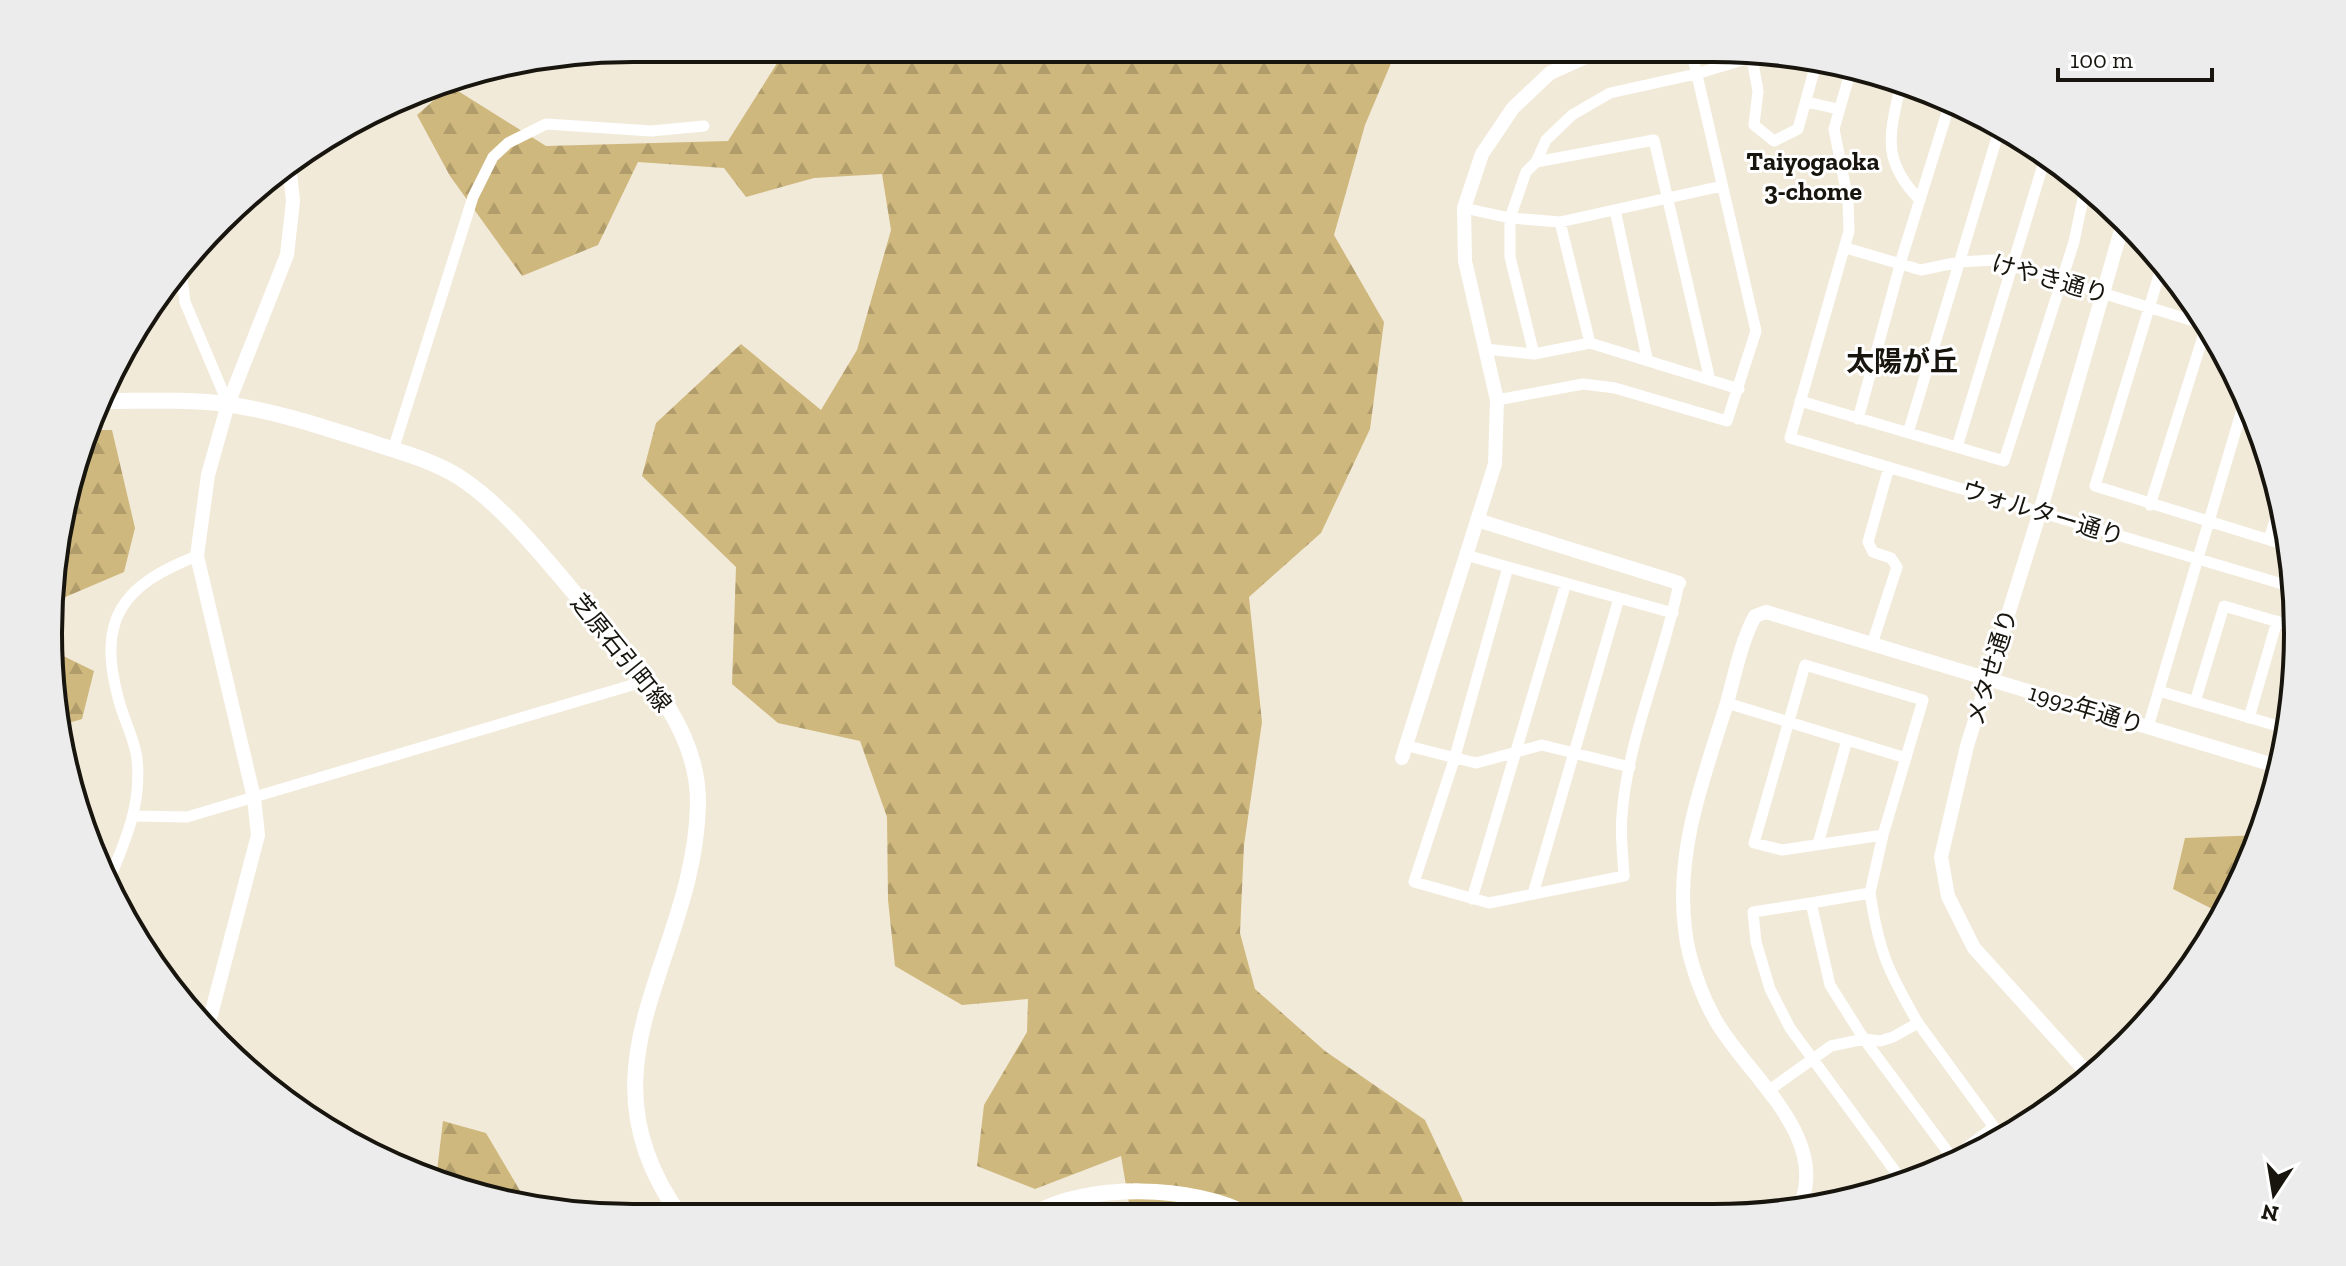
<svg xmlns="http://www.w3.org/2000/svg" width="2346" height="1266" font-family="'Zilla Slab','Noto Sans JP',serif">
  <defs>
    <pattern id="forest-firs" width="22" height="20" patternUnits="userSpaceOnUse" patternTransform="scale(2)"><rect width="22" height="20" fill="#cfb87d"/><path d="M5 1l3.5 6h-7zM16 11l3.5 6h-7z" fill="#b19d6b"/></pattern>
  </defs>
  <rect width="100%" height="100%" fill="#f2ead9"/>
  <path fill="url(#forest-firs)" d="M776 48 1397 49 1365 125 1334 235 1384 322 1370 429 1321 533 1249 597 1262 722 1244 845 1240 933 1255 989 1325 1051 1425 1120 1469 1214 1131 1215 1121 1156 1035 1189 977 1166 984 1105 1027 1032 1028 999 962 1005 895 966 888 900 887 817 860 741 778 723 732 684 736 567 642 476 656 423 741 344 821 410 857 350 891 230 882 174 814 178 746 197 724 168 638 162 598 245 522 276 450 176 417 115 450 86 546 146 728 141 781 57Z
    M91 430H112L135 528 124 572 56 601 68 482Z
    M51 650 94 671 82 719 62 725 49 672Z
    M2261 835 2224 915 2173 889 2185 838Z
    M443 1121 486 1133 529 1206 481 1198 436 1179Z"/>
  <g fill="none" stroke-linecap="round" stroke-linejoin="round">
    <path stroke="#fff" stroke-width="11" d="M1752 58 1758 91 1754 125 1774 141 1798 129 1817 60
      M1852 66 1834 129 1848 200 1849 231 1790 438 2296 588
      M1901 83C1890 133 1880 160 1920 200
      M1807 102 1838 109
      M1536 162 1654 140 1709 376
      M1464 208 1510 218 1560 222 1722 186
      M1615 210 1647 358
      M1560 222 1590 343
      M1846 248 1921 270 1959 262 1993 260 2207 325
      M2163 262 2095 486 2289 546
      M181 271 185 302 228 404
      M1484 349 1534 354 1590 343 1739 389
      M1534 354 1510 257V218L1526 172 1536 162 1546 140 1572 115 1610 93 1696 74 1769 52
      M1497 400 1583 384 1615 388 1727 421 1756 331 1691 49
      M1800 401 2004 461 2074 242 2086 184
      M1858 419 1903 254 1950 103
      M1908 433 2001 124
      M1957 447 2046 155
      M393 450 473 197 493 157 508 143 546 124 651 131 704 126
      M2150 505 2207 324
      M2269 540 2281 499
      M1466 555 1508 567
      M1673 613 1508 567 1454 760 1414 882 1489 903 1624 876C1623 856 1620 835 1622 815 1628 736 1664 660 1679 583
      M1872 644 1897 567 1891 558 1873 552 1868 542 1889 467
      M2159 691 2288 729
      M2195 702 2224 606 2296 627
      M1727 703 1906 758
      M2249 718 2277 621
      M2148 727 2246 396
      M1408 746 1476 763 1542 745 1630 767
      M136 816 187 817 649 680
      M1818 844 1847 740
      M108 883C125 841 142 805 137 759 135 740 124 720 119 701 96 619 122 585 197 556
      M1870 893 1883 835 1923 700 1805 665 1754 843 1782 850 1883 835
      M1870 893C1879 952 1888 971 1918 1023L1893 1037 1880 1041 1864 1039 1830 985 1811 903Z
      M1533 894 1619 598
      M1472 899 1566 583
      M1811 903 1753 912 1756 942 1770 989 1790 1028 1903 1182
      M1918 1023 2002 1138
      M1768 1091 1831 1046 1864 1039 1956 1163
      M1930 1175 1994 1127"/>
    <path stroke="#fff" stroke-width="14" d="M1477 520 1679 583
      M1402 758 1495 464 1497 400 1465 261 1464 208 1482 154 1513 108 1550 73 1603 49
      M207 1030 258 835 254 798 197 556 208 475 228 404 287 255 293 201 289 163
      M2089 1075 1974 948 1948 896 1941 857 1967 746 2040 512 2124 220
      M1798 1211C1833 1138 1749 1078 1716 1021 1701 995 1688 958 1685 929 1675 850 1704 777 1727 703 1735 674 1741 642 1755 616L1766 612 2280 767"/>
    <path stroke="#fff" stroke-width="16" d="M105 401C145 401 186 399 226 404 276 411 326 428 373 443 401 452 434 461 459 477 511 510 564 583 606 630 650 678 699 734 698 804 695 959 570 1064 681 1217
      M1032 1215C1088 1182 1193 1185 1249 1215"/>
  </g>
  <g text-anchor="middle" stroke-width="6" stroke-linejoin="round" paint-order="stroke">
    <g font-size="24" fill="#17150e" stroke="#fff">
      <text transform="translate(2050 279) rotate(16)" y="8">けやき通り</text>
      <text transform="translate(2043 513) rotate(17)" y="8">ウォルター通り</text>
      <text transform="translate(621 653) rotate(51)" y="8">芝原石引町線</text>
      <text transform="translate(1992 667) rotate(-73)" y="8">メタせ通り</text>
      <text transform="translate(2086 709) rotate(17)" y="8">1992年通り</text>
    </g>
    <g font-size="26" font-weight="bold" fill="#17150e" stroke="#fff">
      <text x="1813" y="170">Taiyogaoka<tspan x="1813" dy="30">3-chome</tspan></text>
    </g>
    <g font-size="28" font-weight="bold" fill="#17150e" stroke="#fff">
      <text x="1902" y="371">太陽が丘</text>
    </g>
  </g>
  <path d="M0 0H2346V1266H0ZM633 62H1713A571 571 0 0 1 2284 633V633A571 571 0 0 1 1713 1204H633A571 571 0 0 1 62 633V633A571 571 0 0 1 633 62Z" fill="#ececec" fill-rule="evenodd"/>
  <path fill="none" stroke="#17150e" stroke-width="4" d="M633 62H1713A571 571 0 0 1 2284 633V633A571 571 0 0 1 1713 1204H633A571 571 0 0 1 62 633V633A571 571 0 0 1 633 62Z"/>
  <g transform="translate(2274 1194) rotate(192)" stroke="#ffffff" stroke-width="6" paint-order="stroke">
  <path d="M0-6L14 30L0 20L-14 30Z" fill="#17150e"/>
  <text y="-12" font-size="22" font-weight="bold" text-anchor="middle" fill="#17150e">N</text>
  </g>
  <path d="M2058 68v12h154v-12" fill="none" stroke="#17150e" stroke-width="4"/>
  <text x="2070" y="68" font-size="24" fill="#17150e" stroke="#ffffff" stroke-width="6" paint-order="stroke">100 m</text>
</svg>
